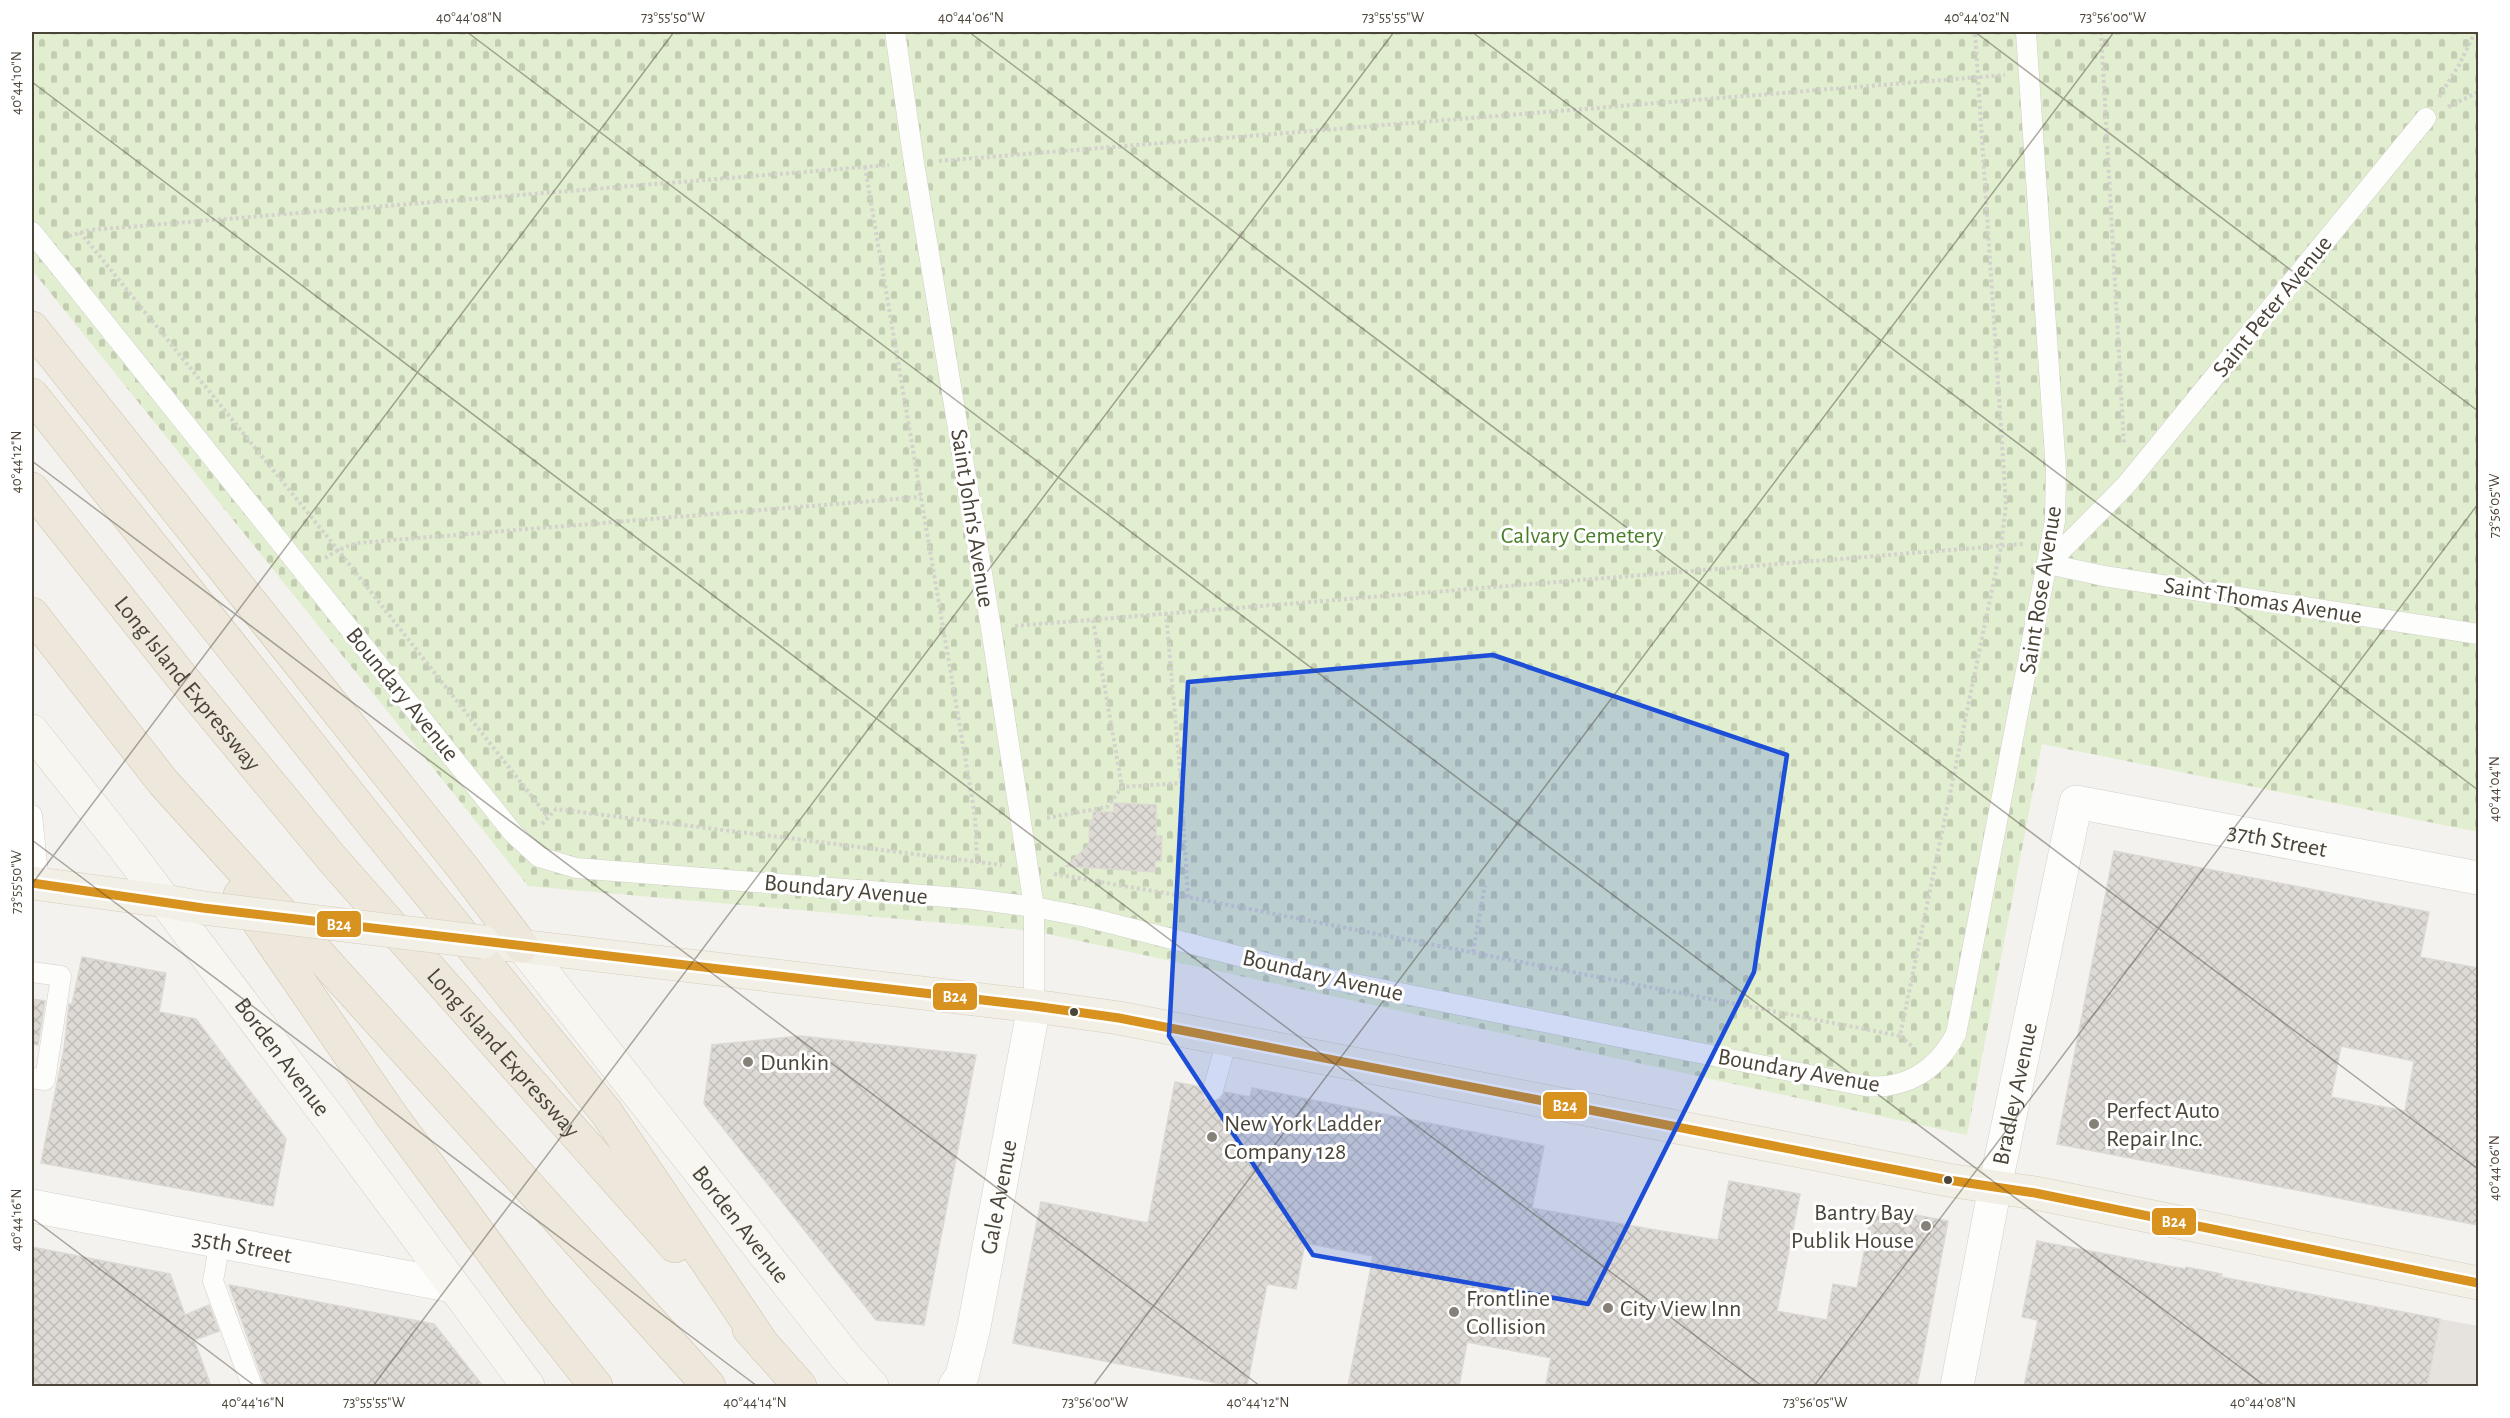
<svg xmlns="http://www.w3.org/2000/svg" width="2510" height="1418" font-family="'Alegreya Sans',sans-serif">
  <defs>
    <pattern id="cemetery-stones" width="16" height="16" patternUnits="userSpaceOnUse" patternTransform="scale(1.5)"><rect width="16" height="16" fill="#e1eecf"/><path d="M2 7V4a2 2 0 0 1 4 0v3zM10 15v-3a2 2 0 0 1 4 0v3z" fill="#c3cdb2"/></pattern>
    <pattern id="building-cross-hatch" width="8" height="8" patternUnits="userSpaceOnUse" patternTransform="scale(1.5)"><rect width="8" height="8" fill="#dedbd6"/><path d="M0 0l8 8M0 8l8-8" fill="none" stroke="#c0bdb8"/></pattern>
  </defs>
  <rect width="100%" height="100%" fill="#f4f2ee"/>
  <path fill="url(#cemetery-stones)" d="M32 32H2478V832L2042 744 1967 1135 1034 931 528 886 32 270Z"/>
  <path fill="#e6e3df" d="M2440 1319 2478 1326V1386H2427Z"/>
  <path fill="url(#building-cross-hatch)" stroke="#dcd9d4" stroke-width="1.5" fill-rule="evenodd" d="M1114 803 1156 805V836H1162L1161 861H1155V872L1066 866 1089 845 1090 820H1093V812H1114Z
    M2114 851 2429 912 2420 957 2478 968V1225L2057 1144ZM2341 1046 2414 1061 2405 1111 2331 1097Z
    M82 957 166 973 159 1012 196 1019 286 1139 273 1206 41 1163 64 1049 69 1004H72Z
    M32 999 45 1001 38 1045 32 1044Z
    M800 1036 976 1055 924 1325 876 1320 704 1104 712 1045Z
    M1175 1082 1201 1087 1204 1098 1210 1102 1221 1099 1225 1092 1250 1097 1252 1088 1544 1146 1532 1208 1661 1231 1718 1240 1729 1181 1800 1194 1777 1311 1827 1320 1833 1284 1857 1288 1873 1207 1948 1221 1917 1386H1559L1546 1384 1551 1358 1467 1342 1459 1386H1348L1373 1256 1305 1243 1296 1289 1267 1284 1247 1386H1231L1013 1343 1041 1202 1148 1223Z
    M2037 1241 2185 1269 2186 1267 2222 1274 2221 1277 2440 1319 2427 1386H2024L2038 1320 2022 1317Z
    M32 1247 170 1274 185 1315 209 1305 219 1331 194 1340 211 1386H32Z
    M229 1285 434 1324 483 1386H265Z"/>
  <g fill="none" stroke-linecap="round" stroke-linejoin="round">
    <defs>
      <path id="lane" d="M895 32 914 163 991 628 1034 907V1006
        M32 232 513 833 539 857 576 868 973 899 1034 907 1086 917 1325 978 1865 1086C1906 1090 1937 1070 1956 1034L2055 521 2056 471 2026 32
        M2048 564 2126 485 2426 118
        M2048 564 2104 576 2478 634
        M32 815 39 884
        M32 972 61 976 45 1080 32 1078
        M1213 1090 1227 1040
        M220 1241 213 1281 252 1386"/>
      <g id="street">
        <path id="s1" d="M32 1206 453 1286"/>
        <path id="s2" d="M955 1386 962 1376 974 1327 1034 1006"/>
        <path id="s3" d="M1957 1386 1995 1187 2076 802 2478 878"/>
      </g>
      <g id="secondary">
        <path id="s4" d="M32 731 124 847 332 1122 528 1386"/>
        <path id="s5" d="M522 946 845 1356 872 1386"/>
      </g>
      <path id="primary" d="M32 883 165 901 203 908
        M494 943 1034 1006 1119 1018 1948 1180 2035 1193 2478 1283"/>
      <g id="highway">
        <path d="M32 328 463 868 522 946"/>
        <path d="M32 395 367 817 606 1112 764 1346"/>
        <path id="s6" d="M32 489 180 675 334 861 675 1246"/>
        <path d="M32 614 163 782 709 1386"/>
        <path d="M240 895 391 1115 534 1308 596 1386"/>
        <path d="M749 1329 800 1386"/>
      </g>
    </defs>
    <use href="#lane" stroke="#d2d0cb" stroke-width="21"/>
    <use href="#street" stroke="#d2d0cb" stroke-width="34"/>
    <use href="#secondary" stroke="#d3cfc5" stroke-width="34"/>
    <use href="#primary" stroke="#d6cebb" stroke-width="34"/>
    <use href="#highway" stroke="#ccbfa9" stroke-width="34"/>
    <path stroke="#d3d2cc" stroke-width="4" stroke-dasharray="3 3" stroke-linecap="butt" d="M2101 32 2124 444
      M2439 97 2459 65 2475 32
      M2448 107 2478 92
      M939 161 2005 75
      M865 167 975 816 977 861
      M80 232 338 550 548 817
      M69 236 90 230 889 165
      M325 558 338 550 357 543 921 497
      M1166 613 1181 783 1188 897
      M1093 620 1122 787 1181 783
      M1015 626 2024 544
      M1047 818 1107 807 1122 787
      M542 824 556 809 1002 865
      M1054 874 1188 897 1900 1036 2001 546 2006 505 1975 32
      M1473 952 1485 885
      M1900 1036 1913 1047"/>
    <use href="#lane" stroke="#fdfdfc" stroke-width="20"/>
    <use href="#street" stroke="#fdfdfc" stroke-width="33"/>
    <use href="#secondary" stroke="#f7f6f1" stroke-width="33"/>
    <use href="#primary" stroke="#f2efe6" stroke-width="33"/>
    <use href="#highway" stroke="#ede8db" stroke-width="33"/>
    <defs>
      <path id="primary-bridge" d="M203 908 483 942"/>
    </defs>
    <use href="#primary-bridge" stroke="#d6cebb" stroke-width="34" stroke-linecap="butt"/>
    <use href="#primary-bridge" stroke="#f2efe6" stroke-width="33"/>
    <defs>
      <path id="bus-1" d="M32 883 203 908 1034 1006 1119 1018 1948 1180 2035 1193 2478 1283"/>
    </defs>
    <use href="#bus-1" stroke="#fff" stroke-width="14"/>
    <use href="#bus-1" stroke="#d79220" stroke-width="9"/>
  </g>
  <path fill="#1d4ed8" fill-opacity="0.2" stroke="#1d4ed8" stroke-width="4.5" stroke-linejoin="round" d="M1493 655 1787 755 1754 972 1588 1304 1313 1255 1169 1036 1188 682Z"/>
  <path fill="none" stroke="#4b4439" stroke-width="1.5" stroke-opacity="0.45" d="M467 32 2265 1386M969 32 2478 1169M1472 32 2478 790M1975 32 2478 411M2477 32H2478M32 82 1762 1386M32 461 1260 1386M32 840 757 1386M32 884 674 32M32 1218 255 1386M373 1386 1394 32M1093 1386 2114 32M1814 1386 2478 504"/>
  <g fill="#4b4439" stroke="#fff" stroke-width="2">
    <circle cx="1074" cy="1012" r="5"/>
    <circle cx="1948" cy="1180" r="5"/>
  </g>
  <g fill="#868178" stroke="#fff" stroke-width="2">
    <circle cx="748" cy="1062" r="6"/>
    <circle cx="2094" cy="1124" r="6"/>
    <circle cx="1212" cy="1137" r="6"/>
    <circle cx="1926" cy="1226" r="6"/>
    <circle cx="1608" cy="1308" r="6"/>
    <circle cx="1454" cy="1312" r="6"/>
  </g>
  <g text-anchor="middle" stroke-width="6" stroke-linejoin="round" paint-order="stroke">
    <g font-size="24" fill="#4b4439" stroke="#fff">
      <text transform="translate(2272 306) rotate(-51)" y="8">Saint Peter Avenue</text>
      <text transform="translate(973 518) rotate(81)" y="8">Saint John's Avenue</text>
      <text transform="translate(2040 590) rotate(-81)" y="8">Saint Rose Avenue</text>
      <text transform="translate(2263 600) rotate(9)" y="8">Saint Thomas Avenue</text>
      <text dy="8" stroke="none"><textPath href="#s6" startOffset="249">Long Island Expressway</textPath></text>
      <text transform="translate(403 694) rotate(51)" y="8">Boundary Avenue</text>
      <text dy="8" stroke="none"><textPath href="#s3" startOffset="801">37th Street</textPath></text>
      <text transform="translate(846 889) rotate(5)" y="8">Boundary Avenue</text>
      <text transform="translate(1323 975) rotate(13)" y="8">Boundary Avenue</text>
      <text dy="8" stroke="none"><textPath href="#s6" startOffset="735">Long Island Expressway</textPath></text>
      <text dy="8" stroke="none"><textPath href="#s4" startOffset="411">Borden Avenue</textPath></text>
      <text transform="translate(1799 1070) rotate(10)" y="8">Boundary Avenue</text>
      <text dy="8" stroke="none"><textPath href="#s3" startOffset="298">Bradley Avenue</textPath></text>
      <text dy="8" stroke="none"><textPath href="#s2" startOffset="195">Gale Avenue</textPath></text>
      <text dy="8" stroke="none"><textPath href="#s5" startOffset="354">Borden Avenue</textPath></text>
      <text dy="8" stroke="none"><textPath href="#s1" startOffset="214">35th Street</textPath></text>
    </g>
    <g font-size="24" fill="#4a7f2a" stroke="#fff">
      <text x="1582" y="543">Calvary Cemetery</text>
    </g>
    <g font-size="24" fill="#4b4439" stroke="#fff" text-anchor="start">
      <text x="760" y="1070">Dunkin</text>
      <text x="2106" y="1118">Perfect Auto<tspan x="2106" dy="28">Repair Inc.</tspan></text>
      <text x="1224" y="1131">New York Ladder<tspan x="1224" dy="28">Company 128</tspan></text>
      <text x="1914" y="1220" text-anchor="end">Bantry Bay<tspan x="1914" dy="28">Publik House</tspan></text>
      <text x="1466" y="1306">Frontline<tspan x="1466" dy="28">Collision</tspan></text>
      <text x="1620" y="1316">City View Inn</text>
    </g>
  </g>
  <g stroke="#fff" stroke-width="2">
    <rect x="316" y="910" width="46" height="28" rx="6" fill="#d79220"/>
    <rect x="932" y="982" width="46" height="29" rx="6" fill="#d79220"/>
    <rect x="1542" y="1091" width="46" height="29" rx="6" fill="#d79220"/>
    <rect x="2151" y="1207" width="46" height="29" rx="6" fill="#d79220"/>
  </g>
  <g font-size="16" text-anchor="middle" font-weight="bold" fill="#fff">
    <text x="339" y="930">B24</text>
    <text x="955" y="1002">B24</text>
    <text x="1565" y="1111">B24</text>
    <text x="2174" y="1227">B24</text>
  </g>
  <rect width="2510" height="1418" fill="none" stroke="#ffffff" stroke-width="66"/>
  <rect x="33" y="33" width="2444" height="1352" fill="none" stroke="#4b4439" stroke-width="2"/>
  <g font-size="15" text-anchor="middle" fill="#4b4439">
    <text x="469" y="22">40°44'08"N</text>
    <text x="673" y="22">73°55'50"W</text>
    <text x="971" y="22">40°44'06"N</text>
    <text x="1393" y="22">73°55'55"W</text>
    <text x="1977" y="22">40°44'02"N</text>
    <text x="2113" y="22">73°56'00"W</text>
    <text transform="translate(16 83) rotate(-90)" y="5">40°44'10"N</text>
    <text transform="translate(16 462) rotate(-90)" y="5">40°44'12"N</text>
    <text transform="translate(2494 506) rotate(-90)" y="5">73°56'05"W</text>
    <text transform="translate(2494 789) rotate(-90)" y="5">40°44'04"N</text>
    <text transform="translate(16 882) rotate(-90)" y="5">73°55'50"W</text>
    <text transform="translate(2494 1168) rotate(-90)" y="5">40°44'06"N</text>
    <text transform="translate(16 1220) rotate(-90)" y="5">40°44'16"N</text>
    <text x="253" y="1407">40°44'16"N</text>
    <text x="374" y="1407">73°55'55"W</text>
    <text x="755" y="1407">40°44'14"N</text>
    <text x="1095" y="1407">73°56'00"W</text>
    <text x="1258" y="1407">40°44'12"N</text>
    <text x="1815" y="1407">73°56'05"W</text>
    <text x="2263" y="1407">40°44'08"N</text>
  </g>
</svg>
